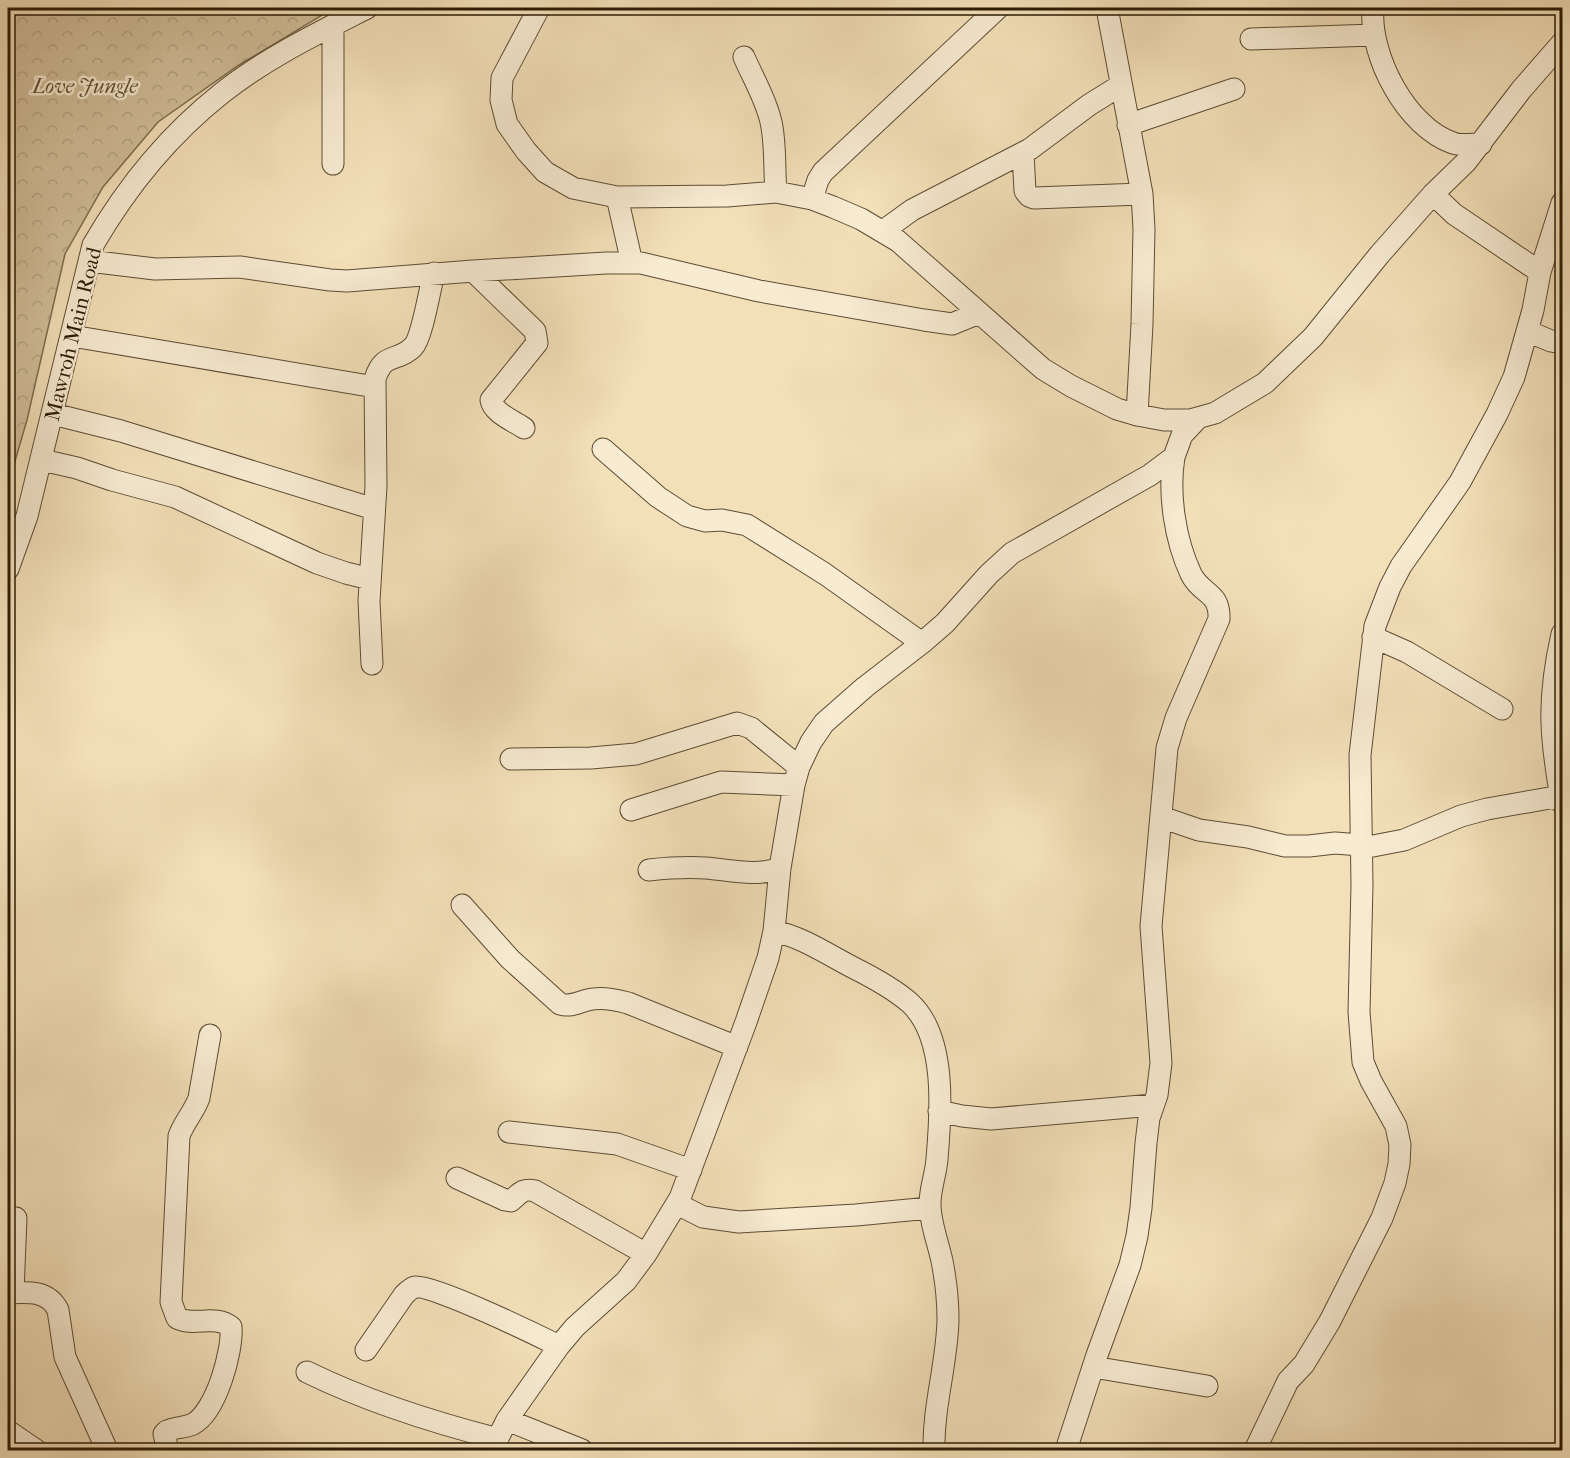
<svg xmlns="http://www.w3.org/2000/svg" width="1570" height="1458" font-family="'IM FELL French Canon',serif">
  <defs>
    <pattern id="forest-crowns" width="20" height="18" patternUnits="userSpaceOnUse" patternTransform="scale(1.5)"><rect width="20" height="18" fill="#d1bf9b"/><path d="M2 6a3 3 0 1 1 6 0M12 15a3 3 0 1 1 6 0" fill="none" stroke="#b4a484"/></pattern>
  </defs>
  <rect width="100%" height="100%" fill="#f3e0b9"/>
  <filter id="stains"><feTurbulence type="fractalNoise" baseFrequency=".00333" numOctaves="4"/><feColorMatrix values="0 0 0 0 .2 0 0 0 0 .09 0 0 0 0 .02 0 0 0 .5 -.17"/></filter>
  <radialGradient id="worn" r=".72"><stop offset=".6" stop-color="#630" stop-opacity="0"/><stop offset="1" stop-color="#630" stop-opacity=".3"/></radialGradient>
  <path fill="url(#forest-crowns)" stroke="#7e6d50" stroke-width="1.5" d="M8 8H334L239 65 158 122 103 187 65 254 27 420 8 485Z"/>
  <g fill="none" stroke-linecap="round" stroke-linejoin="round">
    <defs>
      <path id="minor" d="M539 8 502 78 501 100 507 124 526 151 545 172 573 188 617 197 727 196 776 192 812 199 833 207 861 219 898 241 1043 369 1071 386 1117 409 1137 415 1164 420H1190L1215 413 1265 383 1313 337 1380 254 1433 194 1466 162 1521 90 1562 43
        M1107 8 1142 194 1144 229 1142 324 1137 415
        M1373 8C1369 55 1406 127 1453 143 1461 146 1472 144 1481 144
        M1251 39 1374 35
        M744 57C753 78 766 99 771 122 776 144 774 169 776 192
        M1128 125 1234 89
        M1023 153 1025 191 1029 196 1034 198 1142 194
        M333 164V25
        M1433 194 1454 214 1540 272
        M617 197 632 263
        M812 199 818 180 823 172 998 8
        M883 231 912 210 1030 149 1089 105 1121 85
        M89 261 155 269 240 267 330 280 347 281 473 271 606 263H641L759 291 924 320 952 324 979 313
        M473 271 535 331 537 343 491 400C493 413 514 421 524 428
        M1527 331 1551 341 1562 343
        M72 336 375 387
        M53 414 121 431 374 509
        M603 449 658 497 687 516 705 521 722 520 747 525 825 574 922 643
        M42 460 77 468 112 480 175 497 317 563 346 573 370 579
        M8 569 27 516 93 245C126 188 170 134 222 93 266 58 318 33 367 8
        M1562 634C1547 700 1550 737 1562 803
        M1373 637 1407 652 1502 709
        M372 664 369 601 376 486 375 379C384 351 397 363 413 347 422 338 430 288 434 273
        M511 759 591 758 636 754 737 723 751 728 799 767
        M631 810 721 782 794 785
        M1161 817 1199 830 1248 837 1285 846H1309L1335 843 1373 846 1404 840 1461 816 1487 809 1561 796
        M649 870C668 868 687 867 706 868 730 870 757 877 780 868
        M462 905 510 959 560 1004C573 1008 581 1000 593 999 605 997 617 1000 628 1003L737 1047
        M774 931C802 937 827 954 852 967 872 977 893 988 910 1003 947 1037 941 1113 937 1159 936 1174 930 1188 930 1204 930 1223 938 1242 942 1261 946 1281 948 1300 948 1320 947 1364 933 1406 934 1450
        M939 1111 962 1116 991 1119 1153 1105
        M509 1132 617 1144 691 1170
        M457 1178 505 1200 511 1201C520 1193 523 1188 535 1191L646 1254
        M677 1204 703 1217 739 1222 856 1215 930 1208
        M13 1292 16 1218
        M8 1293C28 1292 48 1290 58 1310L65 1357 107 1450
        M366 1350 404 1295C407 1292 411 1288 415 1287 432 1284 537 1335 559 1346
        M1093 1367 1207 1386
        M307 1372C368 1402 432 1422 498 1439
        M507 1420 582 1450
        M8 1431 36 1450
        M168 1450 164 1434 167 1431C175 1427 185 1428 193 1424 216 1412 233 1351 231 1327 215 1314 194 1327 177 1318L171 1302 179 1136C184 1122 194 1112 199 1098L210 1035
        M492 1450 507 1420 559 1346 575 1327 626 1281 646 1254 680 1198 746 1022 768 958 774 931 780 868 794 785 799 767 811 742 824 723 865 687 922 643 945 623 989 574 1012 553 1150 475 1174 457 1182 435 1198 418
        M1066 1450 1097 1355 1130 1265 1137 1236 1141 1208 1146 1143 1149 1118 1157 1095 1161 1063 1151 926 1167 748 1176 718 1219 619C1220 591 1201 595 1191 574 1175 540 1168 494 1174 457
        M1255 1450 1288 1381 1304 1364 1330 1321 1382 1218 1395 1183 1399 1164 1400 1145 1396 1126 1371 1081 1363 1062 1359 1012 1362 885 1360 755 1375 626 1390 587 1401 566 1460 482 1497 414 1514 377 1533 310 1540 272 1562 203"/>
    </defs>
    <use href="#minor" stroke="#5d4c33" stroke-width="23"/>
    <use href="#minor" stroke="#f7ebd2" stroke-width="21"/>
  </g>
  <g text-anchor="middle" stroke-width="5" stroke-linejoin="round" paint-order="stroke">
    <g font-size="21" font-style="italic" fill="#5d4c33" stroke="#f7ebd2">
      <text x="85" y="93">Love Jungle</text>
    </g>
    <g font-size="21" fill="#2b1b06" stroke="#f7ebd2">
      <text transform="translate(73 334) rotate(-76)" y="7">Mawroh Main Road</text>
    </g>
  </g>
  <rect width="1570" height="1458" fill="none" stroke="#f3e0b9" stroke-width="30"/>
  <rect x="9" y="9" width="1552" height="1440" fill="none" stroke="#2b1b06" stroke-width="3"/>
  <rect x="15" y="15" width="1540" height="1428" fill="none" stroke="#2b1b06" stroke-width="1.5"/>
  <rect width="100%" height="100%" filter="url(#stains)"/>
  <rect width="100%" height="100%" fill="url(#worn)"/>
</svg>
